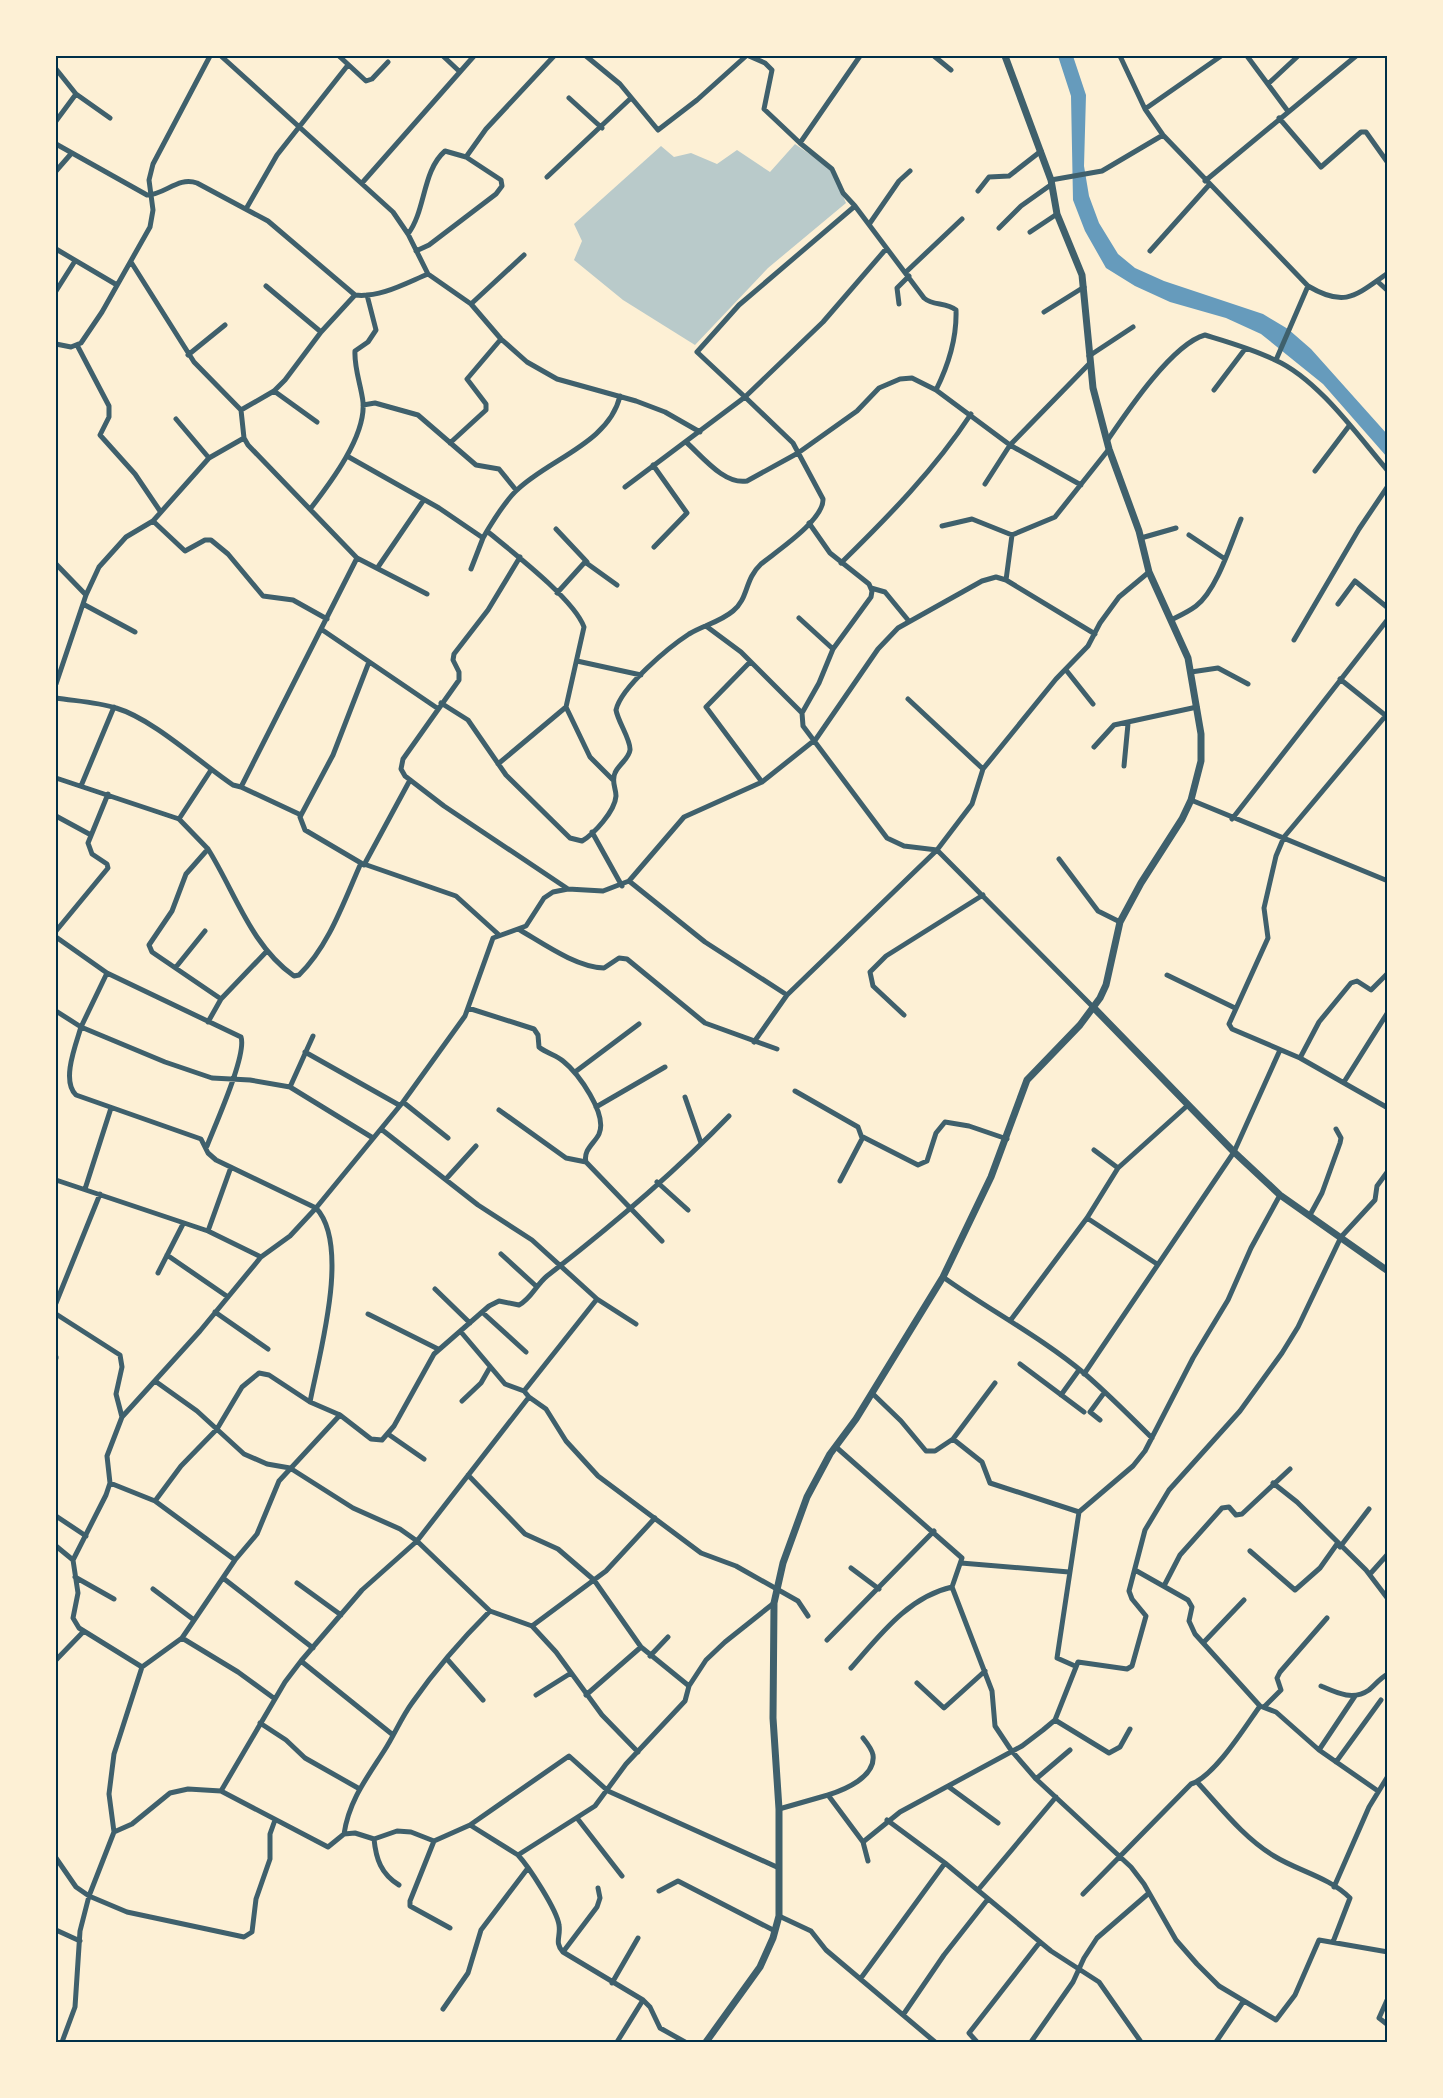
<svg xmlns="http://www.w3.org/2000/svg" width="1443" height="2098" font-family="'PT Sans Narrow',sans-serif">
  <rect width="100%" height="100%" fill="#fdf0d5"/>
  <path fill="#b9caca" d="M795 144 831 169 846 203 768 268 695 345 623 300 574 260 582 241 574 224 661 146 674 157 691 153 717 164 737 150 770 172Z"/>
  <path fill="#669bbc" d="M1058 56H1073L1086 95 1084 166 1089 196 1099 223 1118 254 1135 268 1164 281 1263 314 1288 329 1311 349 1387 434V457L1323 384 1261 334 1226 318 1170 302 1135 286 1106 268 1085 231 1073 200 1071 96Z"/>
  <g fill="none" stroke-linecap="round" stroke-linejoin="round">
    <path stroke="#3f606c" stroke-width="5" d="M221 56 393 212 408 234 428 274 471 304 501 339 527 362 557 379 636 401 665 412 700 432
      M339 56 366 81 372 79 388 62
      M443 56 460 72
      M586 56 620 84 658 130 697 100 746 56
      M749 56 765 63 772 70 764 109 800 143
      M934 56 951 70
      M1120 56 1145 109 1163 135 1308 286C1345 308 1355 296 1388 273
      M1247 56 1287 110
      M56 69 76 94 56 121
      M1268 84 1298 56
      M76 94 110 118
      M569 98 602 128
      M1145 109 1221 56
      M1279 118 1321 167 1361 132H1366L1388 163
      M56 144 147 195C165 195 178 176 197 183L268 221 355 295C380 298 406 283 428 274
      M466 157 486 129 554 56
      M56 171 70 155
      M547 177 631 98
      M1051 180 1102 171 1163 135
      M1205 181 1356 56
      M362 183 474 56
      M978 191 989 177 1009 176 1041 151
      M855 206 924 298C933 306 946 302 956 310 957 339 949 364 936 390
      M246 209 277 155 348 65
      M870 223 899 181 910 171
      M999 228 1021 206 1052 184
      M1030 232 1057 214
      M408 234C426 210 422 171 445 151L466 157 501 180 502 186 496 194 429 245 416 251
      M56 249 117 285
      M1150 251 1209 185
      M131 262 194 362 241 410
      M906 272 962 219
      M1377 281 1388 291
      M266 286 321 332
      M56 291 75 261
      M471 304 524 255
      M899 304 897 288 909 276
      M1044 312 1084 287
      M56 344 71 347 81 343 102 312 150 227 153 210 149 180 153 164 210 56
      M77 345 109 406V417L100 435 135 474 160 511
      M188 355 225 325
      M1089 356 1133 327
      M1276 360 1308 286
      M1214 390 1245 349
      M274 391 317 422
      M363 405 375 403 418 415 476 465 499 469 516 490
      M241 410 244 438 248 445 357 558 427 594
      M241 410 274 391 285 380 321 332 355 295
      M176 419 209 458
      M1107 441C1126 413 1172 344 1205 335 1228 342 1253 349 1275 360 1318 379 1358 436 1388 471
      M686 442C702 456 724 485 747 481L798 453 857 411 879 388 900 379 912 378 936 390 1010 445 1081 485
      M450 443 486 410V404L467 379 501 339
      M347 456 439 508 483 538 487 531
      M653 465 687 513 654 547
      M1315 471 1349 426
      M985 484 1010 445 1090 363
      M625 487 745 397 697 352 739 305 855 206 843 193 832 169 800 143 860 56
      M311 508C331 482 366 436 363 402 361 385 354 368 355 351L368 342 376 330 367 295
      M153 521 185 551 205 540H211L228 554 263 596 293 600 327 619
      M809 523 830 553 869 584 872 591 871 597 833 649 819 683 802 713 803 726 887 838 904 846 937 850 1094 1008
      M942 526 972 519 1012 535
      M556 529 587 562
      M1189 535 1225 559
      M1141 538 1176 528
      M520 557 488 610 454 654 453 660 459 672V680L403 759 401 769 405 776 444 806 568 889
      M357 558 321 629 437 708
      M841 563C888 517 935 469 971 414
      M56 564 86 595
      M378 567 423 501
      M471 569 483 538
      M1006 580 1012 535 1055 517 1109 449
      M871 588 885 592 908 620
      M557 593 585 562 617 585
      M83 604 135 632
      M1338 604 1355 581 1388 608
      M799 618 833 649
      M1171 620C1179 616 1188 612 1196 606 1217 590 1231 543 1241 519
      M706 626 741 652 802 713
      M1294 640 1359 529 1388 486
      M577 661 641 675
      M750 662 706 707 762 782
      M1066 670 1093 704
      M1191 672 1218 668 1248 684
      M1340 679 1385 715
      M56 684 86 595 99 567 126 537 153 521 209 458 244 438
      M56 698C75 701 97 702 116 708 153 719 199 762 233 785L241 787 321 629
      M908 699 983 769
      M441 703 468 720 506 775 570 838 582 841C594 834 615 811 616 796 616 788 611 781 615 773 618 765 629 759 630 750 631 740 618 722 616 710 621 687 669 647 689 634 704 625 720 622 733 611 749 598 744 580 761 564 777 551 824 520 823 499L793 443 745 397 823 322 886 249
      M566 707 590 757 613 780
      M1388 713 1284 837 1276 856 1264 908 1268 938 1229 1024 1232 1029 1300 1058 1388 1108
      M1094 747 1114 725 1197 707
      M498 764 566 707 584 627C574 599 511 551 487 531 495 518 505 501 517 490 549 459 609 443 620 396
      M1124 766 1128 724
      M56 778 179 819 208 849 186 874 172 911 149 945 152 952 221 999 208 1022
      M81 786 114 707
      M241 787 301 815
      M1191 800 1388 881
      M56 816 91 835
      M179 819 211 770
      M1232 819 1388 619
      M592 832 622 886
      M208 849C235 892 251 946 294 976L299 975C329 946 344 901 361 863L305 830 300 817 333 755 369 662
      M1059 859 1098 911 1120 922
      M361 863 456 896 498 934
      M364 865 410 780
      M629 881 705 942 787 995
      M520 930C544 944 576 967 604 968L619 958 627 959 705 1023 777 1049
      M56 931 108 868 107 864 92 854 88 843 108 794
      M56 937 107 973 241 1037C247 1055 215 1125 207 1146
      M176 967 205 931
      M107 973 81 1027 165 1062 212 1078 250 1080 290 1087 373 1138
      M1167 975 1235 1008
      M221 999 267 951
      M468 1008 534 1029 538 1035 539 1047C546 1053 556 1055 563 1061 578 1073 608 1114 599 1134 594 1144 583 1150 586 1162L662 1241
      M56 1011 81 1027C76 1044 61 1081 76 1095L201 1139 208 1153 216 1160 316 1208C351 1245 319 1355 310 1402
      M904 1015 873 986 870 972 886 956 983 895
      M754 1042 787 995 937 850 972 804 983 769 1056 679 1088 646 1100 623 1119 597 1149 572
      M305 1052 399 1105
      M1300 1058 1319 1022 1351 983 1357 981 1371 990 1388 973
      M575 1072 639 1024
      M1344 1082 1388 1012
      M290 1087 313 1036
      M795 1091 858 1127 862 1138
      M685 1097 701 1143
      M403 1102 448 1138
      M596 1107 665 1067
      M499 1110 566 1158 586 1162
      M381 1129 478 1205 532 1240 597 1299 636 1324
      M1118 1168 1188 1105
      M446 1179 476 1146
      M56 1180 208 1231 261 1257
      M840 1181 863 1137 918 1165 927 1161 936 1133 945 1122 969 1126 1007 1139
      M657 1182 688 1210
      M85 1189 111 1108
      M1310 1215 1322 1193 1340 1143 1341 1138 1336 1129
      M1087 1218 1157 1264
      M208 1231 231 1167
      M501 1254 536 1286
      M167 1255 228 1297
      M158 1273 183 1224
      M943 1277C989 1310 1041 1337 1085 1374 1108 1394 1130 1416 1152 1438
      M435 1289 470 1323
      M56 1303 100 1194
      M215 1312 268 1349
      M482 1312 526 1352
      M56 1314 120 1355 122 1367 116 1394 122 1417
      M368 1314 438 1349
      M1010 1321 1087 1218 1118 1168 1094 1150
      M461 1332 505 1384 524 1391
      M56 1357V1358
      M1020 1364 1084 1412
      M1084 1374 1234 1152 1280 1050
      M155 1381 197 1411 244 1454 267 1464 290 1468 353 1508 400 1529 417 1541 490 1611 532 1626 556 1652 602 1715 638 1752
      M872 1393 901 1421 926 1451H935L953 1439 982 1462 990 1483 1079 1512
      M1061 1395 1079 1370
      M529 1397 546 1409 566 1441 598 1476 701 1553 736 1566 798 1601 808 1616
      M462 1401 481 1383 489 1369
      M1100 1420 1090 1412 1104 1393
      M388 1434 424 1459
      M953 1439 995 1383
      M836 1447 962 1558 952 1587 992 1691 995 1726 1011 1750 1036 1779 1131 1867 1144 1884 1176 1940 1197 1964 1219 1986 1276 2020 1295 1995 1319 1940 1388 1952
      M468 1475 525 1534 558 1549 594 1580 641 1647 689 1686
      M110 1483 155 1501 235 1560
      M1273 1483 1297 1502 1366 1570 1388 1599
      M155 1501 181 1466 217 1429 242 1387 259 1373 269 1375 310 1402 340 1415 371 1439 382 1440 394 1426 434 1354 489 1306 499 1301 519 1305C531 1299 536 1285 547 1276 609 1228 674 1173 729 1116
      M1079 1512 1133 1466 1145 1451 1193 1358 1228 1300 1251 1248 1280 1195
      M56 1516 86 1536
      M56 1546 73 1560
      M1340 1547 1369 1509
      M1250 1551 1295 1590 1320 1568 1337 1544
      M961 1563 1069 1572
      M851 1568 879 1589
      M1135 1570 1188 1600 1192 1607 1189 1621 1195 1634 1260 1706 1276 1712 1319 1750 1378 1791
      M1370 1574 1387 1555
      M75 1577 114 1599
      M223 1578 313 1648
      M297 1583 341 1615
      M1165 1584 1180 1555 1222 1508 1229 1507 1236 1515 1242 1514 1290 1469
      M153 1589 194 1620
      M532 1626 606 1571 655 1518
      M182 1638 238 1672 275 1699
      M827 1640 934 1531
      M1204 1642 1244 1600
      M650 1656 668 1637
      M447 1659 483 1700
      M56 1660 84 1631
      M301 1661 393 1735
      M1075 1666 1057 1658 1079 1512
      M142 1667 79 1628 73 1618 78 1593 73 1560 106 1495 110 1483 107 1456 122 1417 200 1331 261 1257 290 1236 316 1208 403 1102 465 1016 493 938 526 926 544 898 553 892 568 889 603 891 629 881 684 817 762 782 816 739 878 649 898 628 982 581 996 577 1006 580 1095 634
      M851 1668C880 1635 908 1597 952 1587
      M917 1683 944 1708 985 1671
      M1321 1686C1337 1693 1353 1701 1369 1690 1375 1685 1380 1678 1388 1674
      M536 1695 571 1673
      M586 1695 641 1647
      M1265 1706 1281 1690 1277 1678 1280 1672 1327 1618
      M1055 1720 1109 1753 1120 1747 1130 1729
      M260 1723 286 1740 305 1758 358 1788
      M1319 1750 1355 1696
      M1336 1762 1381 1700
      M1036 1779 1070 1750
      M1198 1783C1221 1808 1244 1838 1274 1856 1298 1871 1329 1877 1350 1898L1333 1942
      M949 1787 998 1823
      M221 1791 285 1682 301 1661 362 1590 417 1541 529 1397 524 1391 597 1299
      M828 1795C844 1790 876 1777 873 1755 872 1749 867 1743 863 1738
      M779 1809 828 1795 863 1842 900 1812 1022 1746 1043 1730 1055 1720 1078 1662 1127 1669 1132 1666 1146 1616 1132 1599 1129 1591 1145 1530 1169 1490 1240 1411 1282 1353 1298 1327 1341 1237 1375 1200 1377 1186 1388 1171
      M577 1818 622 1876
      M887 1820 945 1863 1051 1951 1099 1982 1141 2042
      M470 1825 569 1756 608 1791 779 1868
      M114 1832 132 1824 170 1793 188 1789 221 1791 328 1847 344 1834 355 1833 374 1839 397 1831 411 1832 434 1841 470 1825 518 1855 595 1806 626 1764 685 1701 689 1686 706 1660 725 1642 774 1603
      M344 1834C349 1801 366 1779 384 1751 394 1736 401 1718 412 1703 435 1670 462 1639 490 1611
      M374 1839C376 1859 381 1874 399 1885
      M434 1841 410 1901V1906L450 1928
      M863 1842 868 1861
      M518 1855C529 1867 557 1910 559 1925 561 1937 554 1942 563 1952L643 2000 650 2007 660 2028 685 2042
      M56 1858 76 1887 89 1896 127 1912 244 1937 252 1932 256 1899 270 1859V1834L275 1820
      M1334 1887 1369 1807 1388 1776
      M978 1890 1056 1797
      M659 1891 678 1881 775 1931
      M1083 1894 1191 1784C1214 1777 1245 1727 1260 1706
      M779 1916 811 1931 826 1950 935 2042
      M56 1930 80 1941
      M563 1952 597 1907 600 1898 598 1888
      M861 1978 945 1863
      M612 1983 638 1938
      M1388 1998 1379 2018 1388 2025
      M443 2009 468 1973 481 1930 528 1868
      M903 2015 944 1955 988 1899
      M62 2042 75 2007 80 1931 89 1896 114 1832 109 1794 114 1754 142 1667 182 1638 235 1560 257 1534 279 1481 340 1415
      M617 2042 643 2000
      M977 2042 969 2033 1040 1942
      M1031 2042 1073 1982 1084 1958 1097 1938 1149 1893
      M1216 2042 1243 2002"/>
    <path stroke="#3f606c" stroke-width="7" d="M1094 1008 1234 1152 1280 1195 1388 1271
      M706 2042 760 1967 773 1938 779 1916V1809L773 1718 774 1603 783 1563 807 1497 830 1454 856 1419 943 1277 991 1177 1027 1080 1080 1025 1100 998 1106 985 1120 922 1141 883 1182 819 1191 800 1201 761V734L1188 658 1149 572 1139 531 1109 449 1093 388 1082 275 1057 214 1051 180 1005 56"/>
  </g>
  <rect width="1443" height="2098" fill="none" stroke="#fdf0d5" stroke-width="114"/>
  <rect x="57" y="57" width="1329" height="1984" fill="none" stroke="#003049" stroke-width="2"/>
</svg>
